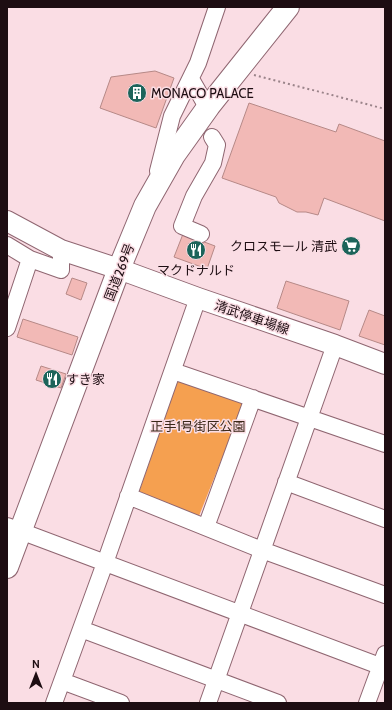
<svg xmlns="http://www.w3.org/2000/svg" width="392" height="710" font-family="Cabin,'Noto Sans JP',sans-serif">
  <rect width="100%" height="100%" fill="#fadde4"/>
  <path fill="#f5a050" d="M178 380 244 403 199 516 138 495Z"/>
  <path fill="#f2b9b6" stroke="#b68987" d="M155 71 174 78 156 128 100 108 111 77Z
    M249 103 336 132 339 124 385 141V221L324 198 318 215 306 212H297L279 203 276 197 222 178Z
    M183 234 215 246 207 269 174 257Z
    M72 278 87 283 81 300 66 294Z
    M286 281 349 301 340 330 277 308Z
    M369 310 385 316V345L359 336Z
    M23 319 78 337 72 355 17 337Z
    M41 366 66 374 61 388 36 380Z"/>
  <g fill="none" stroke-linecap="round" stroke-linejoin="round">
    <defs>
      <path id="minor" d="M191 79 207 107 209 106
        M158 171 172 116 198 63 217 7
        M201 234 182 226 194 196 213 163 217 145 212 137
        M7 245 30 259
        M7 328 30 259 61 270V250
        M173 371 385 444
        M286 482 385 519
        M128 496 262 550 385 595
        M7 526 385 668
        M206 527 253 398
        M81 629 278 703
        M62 681 121 703
        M54 703 105 563 198 298
        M208 703 335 345
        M367 703 385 654"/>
      <path id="major" d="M7 221 61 250 119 269 198 298 335 345 385 364"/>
      <path id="highway" d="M7 567 119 269 145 206 174 155 209 106 288 7"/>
    </defs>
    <use href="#minor" stroke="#8f6671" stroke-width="18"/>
    <use href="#major" stroke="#8f6671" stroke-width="22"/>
    <use href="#highway" stroke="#8f6671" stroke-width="24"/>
    <path stroke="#9a8389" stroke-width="2" stroke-dasharray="2 3" stroke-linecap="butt" d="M254 75 332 95 385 109"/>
    <use href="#minor" stroke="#fff" stroke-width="16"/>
    <use href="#major" stroke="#fff" stroke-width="20"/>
    <use href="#highway" stroke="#fff" stroke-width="22"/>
  </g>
  <defs>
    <symbol id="building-disc" viewBox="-11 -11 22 22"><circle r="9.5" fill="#1c645a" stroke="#fadde4"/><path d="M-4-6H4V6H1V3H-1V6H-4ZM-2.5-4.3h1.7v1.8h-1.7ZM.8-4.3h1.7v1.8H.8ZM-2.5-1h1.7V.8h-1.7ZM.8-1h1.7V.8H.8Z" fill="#fff"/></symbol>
    <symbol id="supermarket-disc" viewBox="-11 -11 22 22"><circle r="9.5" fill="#1c645a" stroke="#fadde4"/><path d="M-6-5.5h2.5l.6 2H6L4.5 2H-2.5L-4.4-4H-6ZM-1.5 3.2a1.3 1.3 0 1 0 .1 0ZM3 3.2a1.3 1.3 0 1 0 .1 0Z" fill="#fff"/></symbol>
    <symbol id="restaurant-disc" viewBox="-11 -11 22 22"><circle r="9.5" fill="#1c645a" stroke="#fadde4"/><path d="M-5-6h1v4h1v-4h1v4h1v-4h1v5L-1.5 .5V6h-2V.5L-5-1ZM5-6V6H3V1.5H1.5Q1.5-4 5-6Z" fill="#fff"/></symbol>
  </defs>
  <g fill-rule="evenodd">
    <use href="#building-disc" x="126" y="82" width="22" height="22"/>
    <use href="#supermarket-disc" x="340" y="235" width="22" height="22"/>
    <use href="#restaurant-disc" x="185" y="239" width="22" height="22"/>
    <use href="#restaurant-disc" x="41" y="368" width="22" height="22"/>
  </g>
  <g text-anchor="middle" stroke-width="3" stroke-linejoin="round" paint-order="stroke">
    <g font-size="13" fill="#1d0d12" stroke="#fadde4" text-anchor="start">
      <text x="151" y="98">MONACO PALACE</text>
      <text x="337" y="251" text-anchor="end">クロスモール 清武</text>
      <text x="196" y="275" text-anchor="middle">マクドナルド</text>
      <text x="66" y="384">すき家</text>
    </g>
    <g font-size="13" fill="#1d0d12" stroke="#fadde4">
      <text transform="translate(119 272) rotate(-69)" y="5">国道269号</text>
      <text transform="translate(252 317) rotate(19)" y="5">清武停車場線</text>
    </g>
    <g font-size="13" fill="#3b2818" stroke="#fadde4">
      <text x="198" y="431">正手1号街区公園</text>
    </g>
  </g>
  <rect width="392" height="710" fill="none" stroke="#1d0d12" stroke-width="16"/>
  <g transform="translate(36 674)" stroke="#fadde4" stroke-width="3" paint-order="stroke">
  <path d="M0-3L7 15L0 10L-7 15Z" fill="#1d0d12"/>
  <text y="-6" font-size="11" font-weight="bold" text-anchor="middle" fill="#1d0d12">N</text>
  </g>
</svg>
